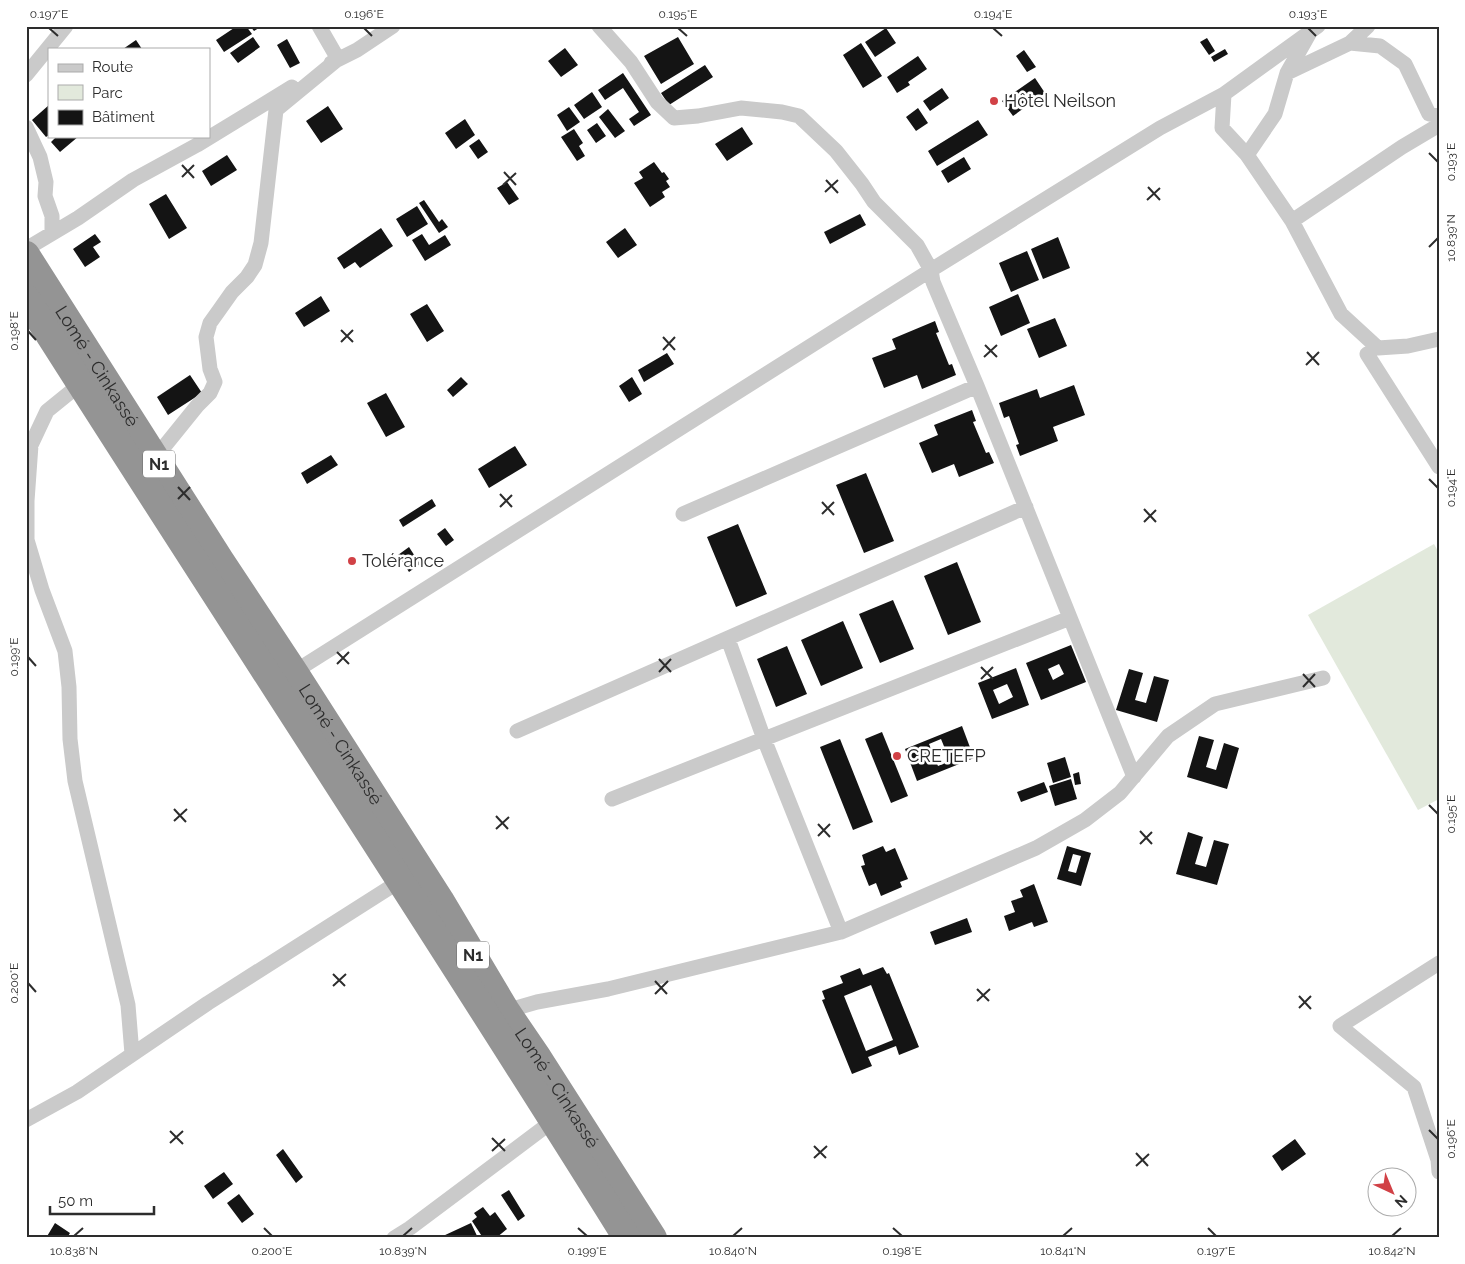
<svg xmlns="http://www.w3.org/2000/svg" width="1465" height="1264" font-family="Raleway,sans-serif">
  <rect width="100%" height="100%" fill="#fff"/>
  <path fill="#e2e9dc" d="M1434 544 1439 553V799L1418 810 1308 615Z"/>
  <path fill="#141414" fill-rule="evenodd" d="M237 26H246L252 34 224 52 216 40Z
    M250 26H262L254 31Z
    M886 28 896 43 875 57 865 42Z
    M253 37 260 47 238 63 230 53Z
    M678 37 694 64 661 84 644 56Z
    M1207 38 1215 51 1209 55 1200 42Z
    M287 39 300 63 290 68 277 45Z
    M136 40 142 49H123Z
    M861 43 882 76 863 88 843 55Z
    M565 48 578 65 561 77 548 61Z
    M1225 49 1228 54 1214 62 1211 57Z
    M1024 50 1036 67 1027 72 1016 56Z
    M918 56 927 69 908 82 910 85 897 93 887 77Z
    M705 65 713 77 669 105 661 93Z
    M623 73 651 115 634 126 629 119 639 112 623 88 605 100 598 90Z
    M1035 78 1045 93 1013 116 1002 101Z
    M942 88 949 98 930 111 923 101Z
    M592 92 602 107 584 119 574 105Z
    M49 105V135L46 137 32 120Z
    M328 106 343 129 321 143 306 121Z
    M569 107 580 122 567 131 557 115Z
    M918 108 928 123 916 131 906 117Z
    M608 109 625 131 615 138 599 117Z
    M465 119 475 135 456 149 445 133Z
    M978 120 988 135 937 166 928 151Z
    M597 123 606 136 596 143 587 130Z
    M742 127 753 144 727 161 715 144Z
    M574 129 583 143 579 146 585 156 577 161 561 137Z
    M57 136H79L60 152 51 142Z
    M479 139 488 152 478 159 469 146Z
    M227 155 237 170 211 186 202 171Z
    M964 157 971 169 948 183 941 171Z
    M654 162 662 173 664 172 669 179 666 181 670 187 662 192 665 197 650 207 634 183 643 178 639 172Z
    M507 182 519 199 509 205 497 188Z
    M166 194 187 228 169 239 149 204Z
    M424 200 439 222 442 219 448 227 439 233 419 203Z
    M417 206 428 224 407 237 396 219Z
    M860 214 866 225 830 244 824 232Z
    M381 228 393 246 360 268 355 262 344 269 337 258Z
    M625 228 637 245 618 258 606 242Z
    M95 234 101 242 93 247 100 257 85 267 73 249Z
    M422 234 429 245 445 235 451 245 425 261 412 240Z
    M1058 237 1070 268 1043 279 1031 249Z
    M1027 251 1039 280 1011 292 999 263Z
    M1018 294 1030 323 1001 336 989 307Z
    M321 296 330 311 304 327 295 313Z
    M427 304 444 331 427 342 410 314Z
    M1055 318 1067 346 1039 358 1027 329Z
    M935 321 939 332 936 333 949 365 952 364 956 375 922 389 917 375 884 388 872 358 896 349 892 339Z
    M667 353 674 364 644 382 638 370Z
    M190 375 202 393 168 415 157 397Z
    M461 377 468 384 453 397 447 390Z
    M632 377 642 394 629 402 619 386Z
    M1074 385 1085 415 1053 427 1058 441 1020 456 1016 445 1019 444 1009 416 1004 418 999 403 1037 389 1040 398Z
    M386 393 405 427 386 437 367 403Z
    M972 410 976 421 973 422 986 453 989 452 994 463 959 477 954 464 932 473 919 443 938 435 934 425Z
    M515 446 527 465 489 488 478 469Z
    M331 455 338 465 307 484 301 473Z
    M866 473 894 541 864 553 836 485Z
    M432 499 436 506 403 527 399 520Z
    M738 524 767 594 736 607 707 537Z
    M445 528 454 540 446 546 437 534Z
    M409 547 420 564 409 572 398 555Z
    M957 562 981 622 948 635 924 576Z
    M893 600 914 649 880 663 859 614Z
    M843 621 863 668 821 686 801 640Z
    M1071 645 1086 682 1041 700 1026 663ZM1059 664 1064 674 1053 680 1048 669Z
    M787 646 807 694 776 707 757 659Z
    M1016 668 1029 705 992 719 978 683ZM1007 684 1013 697 999 704 993 690Z
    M1129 669 1143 673 1135 700 1146 703 1154 676 1169 680 1157 722 1116 710Z
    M962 726 974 758 917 781 905 749ZM941 739 950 761 938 766 929 744Z
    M882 732 908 796 891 803 865 739Z
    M1199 736 1214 740 1206 767 1216 770 1224 743 1239 748 1227 789 1187 777Z
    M840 739 873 822 853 830 820 747Z
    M1065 757 1071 777 1053 783 1047 763Z
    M1079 772 1081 784 1075 785 1073 774Z
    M1071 779 1077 799 1055 806 1049 786Z
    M1044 782 1048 792 1021 802 1017 792Z
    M1188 832 1203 837 1195 864 1206 867 1214 840 1229 844 1217 885 1176 874Z
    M883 846 886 852 895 848 908 879 900 882 902 887 881 896 876 883 869 886 861 866 865 865 862 855Z
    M1067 846 1091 853 1081 886 1057 879ZM1073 854 1081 856 1076 873 1068 871Z
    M1034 884 1048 922 1034 927 1032 922 1009 931 1004 916 1015 912 1011 901 1023 897 1020 890Z
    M967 918 972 932 935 945 930 932Z
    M883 967 887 974 889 973 919 1047 899 1055 896 1046 868 1057 872 1066 852 1074 822 1000 825 999 822 991 843 983 840 976 860 968 863 975ZM871 985 893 1040 866 1051 844 996Z
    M1295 1139 1306 1154 1282 1171 1272 1156Z
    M283 1149 303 1177 296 1183 276 1155Z
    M224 1172 233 1184 213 1199 204 1186Z
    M509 1190 525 1216 518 1221 501 1195Z
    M239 1194 254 1214 242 1223 227 1203Z
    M483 1207 490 1216 495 1212 507 1229 496 1238H483L472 1221 477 1217 474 1213Z
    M55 1223 70 1233 67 1238H46Z
    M471 1223 478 1238H444L443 1236Z"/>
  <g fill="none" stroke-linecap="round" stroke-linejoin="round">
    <path stroke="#cacaca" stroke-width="15" d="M599 26 631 62 657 102 674 118 698 116 741 108 782 112 799 116 836 151 862 184 874 202 917 245 931 270 933 282 977 386 1134 777
      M1309 34 1287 73 1275 114 1247 155 1292 221 1341 314 1378 348 1408 346 1439 339
      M1350 43 1368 26
      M331 63 357 50 393 26
      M1287 73 1350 43 1380 46 1405 64 1429 114 1439 116
      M26 75 66 26
      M1224 94 1222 128 1247 155
      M26 127 40 157 46 182 45 196 52 216V233
      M1292 221 1402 147 1439 125
      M26 249 78 218 133 180 197 145 292 87
      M1367 354 1439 467
      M84 381 47 411 31 445 27 501V540L42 590 65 651 69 687 70 739 75 781 128 1005 132 1054
      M155 458 197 406 210 393 215 382 210 369 206 337 210 323 220 309 232 292 247 277 255 265 261 243 276 110 338 59 319 26
      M683 514 977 386
      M728 639 764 739 841 932
      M294 672 931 270 1160 128 1224 94 1318 26
      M517 731 1026 507
      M612 799 1070 618
      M1439 963 1340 1026 1414 1087 1438 1160 1439 1172
      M506 1011 537 1002 608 989 841 932 1036 848 1085 820 1120 793 1168 736 1215 704 1323 678
      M26 1120 77 1092 208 1003 400 881
      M394 1238 410 1228 554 1120"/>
    <g stroke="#949494" stroke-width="28">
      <path id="s1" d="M26 255 220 560 294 672 440 900 506 1011 538 1058 653 1238"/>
      <path d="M26 298C225 612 430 922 627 1238"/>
    </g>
  </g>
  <path fill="none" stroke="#2d2d2d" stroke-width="2" d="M49 28 58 36M364 28 372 36M678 28 687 36M993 28 1002 36M1308 28 1316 36M1429 153 1438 162M182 165 194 178M504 172 516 185M182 177 194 165M826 180 838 193M503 185 516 173M1148 187 1160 200M825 192 838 180M1147 200 1160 188M1429 247 1438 238M341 330 353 342M28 331 36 340M663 337 675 350M341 342 353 330M985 345 997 357M663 350 675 337M1307 352 1319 365M984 357 997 345M1306 365 1319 352M1429 479 1438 488M178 487 190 500M500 494 512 507M178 499 190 487M822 502 834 515M500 507 512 495M1144 509 1156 522M822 514 834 502M1144 522 1156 510M337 652 349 664M28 657 36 666M659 659 671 672M337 664 349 652M981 667 993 679M659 672 671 659M1303 674 1315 687M981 679 993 667M1303 687 1315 674M1429 805 1438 814M174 809 186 822M496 816 508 829M174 821 187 809M818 824 830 837M496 829 509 817M1140 831 1152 844M818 836 830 824M1140 844 1152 832M333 974 345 986M655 981 667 994M28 983 36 992M333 986 346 974M977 989 989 1001M655 994 668 981M1299 996 1311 1009M977 1001 990 989M1299 1008 1311 996M1429 1130 1438 1139M170 1131 183 1144M492 1138 505 1151M170 1143 183 1131M814 1146 826 1158M492 1151 505 1139M1136 1153 1148 1166M814 1158 827 1146M1136 1166 1149 1154M264 1228 272 1236M578 1228 587 1236M893 1228 902 1236M1208 1228 1216 1236M74 1236 83 1228M403 1236 412 1228M733 1236 742 1228M1063 1236 1072 1228M1392 1236 1401 1228"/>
  <g fill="#d14146" stroke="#fff" stroke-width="2">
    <circle cx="994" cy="101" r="5"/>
    <circle cx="352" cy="561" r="5"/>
    <circle cx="897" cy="756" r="5"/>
  </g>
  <g text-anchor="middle" stroke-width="5" stroke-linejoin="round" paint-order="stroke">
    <g fill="#fff" stroke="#6c6c6c" stroke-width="1">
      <rect x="143" y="450.5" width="32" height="27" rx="4"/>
      <rect x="457" y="941.5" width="32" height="27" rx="4"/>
    </g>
    <g font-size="16" font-weight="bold" fill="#2d2d2d">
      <text x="159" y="470">N1</text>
      <text x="473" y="961">N1</text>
    </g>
    <g font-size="18" fill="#2d2d2d" stroke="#fff" text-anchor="start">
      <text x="1004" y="107">Hôtel Neilson</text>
      <text x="362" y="567">Tolérance</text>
      <text x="907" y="762">CRETEFP</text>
    </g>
    <g font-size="18" fill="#2d2d2d" stroke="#fff">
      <text dy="6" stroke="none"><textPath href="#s1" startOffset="132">Lomé - Cinkassé</textPath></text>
      <text dy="6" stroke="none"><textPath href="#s1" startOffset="582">Lomé - Cinkassé</textPath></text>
      <text dy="6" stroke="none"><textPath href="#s1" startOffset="988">Lomé - Cinkassé</textPath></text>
    </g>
  </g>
  <rect width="1465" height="1264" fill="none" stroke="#ffffff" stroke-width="55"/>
  <rect x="48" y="48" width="162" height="90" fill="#ffffff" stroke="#ababab"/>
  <rect x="58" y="64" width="25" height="8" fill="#cacaca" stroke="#ababab"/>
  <text x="92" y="72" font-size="15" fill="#2d2d2d">Route</text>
  <rect x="58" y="85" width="25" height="15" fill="#e2e9dc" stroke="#ababab"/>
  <text x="92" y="98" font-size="15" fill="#2d2d2d">Parc</text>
  <rect x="58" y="110" width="25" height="15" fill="#141414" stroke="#ababab"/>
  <text x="92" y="122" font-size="15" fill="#2d2d2d">Bâtiment</text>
  <g transform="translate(1392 1192) rotate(136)"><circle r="24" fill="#ffffff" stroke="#ababab"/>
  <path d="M0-4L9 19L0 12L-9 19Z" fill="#d14146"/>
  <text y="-8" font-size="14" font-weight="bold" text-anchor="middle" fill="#2d2d2d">N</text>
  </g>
  <path d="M50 1206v8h104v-8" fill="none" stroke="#2d2d2d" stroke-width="2.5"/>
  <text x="58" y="1206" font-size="15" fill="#2d2d2d" stroke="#ffffff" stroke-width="4" paint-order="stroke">50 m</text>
  <rect x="28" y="28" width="1410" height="1208" fill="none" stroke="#2d2d2d" stroke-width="2"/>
  <g font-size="12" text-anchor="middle" fill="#2d2d2d">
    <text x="49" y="18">0.197°E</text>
    <text x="364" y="18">0.196°E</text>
    <text x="678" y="18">0.195°E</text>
    <text x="993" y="18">0.194°E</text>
    <text x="1308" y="18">0.193°E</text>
    <text transform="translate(1451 162) rotate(-90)" y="4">0.193°E</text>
    <text transform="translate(1451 238) rotate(-90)" y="4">10.839°N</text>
    <text transform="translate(14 331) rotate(-90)" y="4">0.198°E</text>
    <text transform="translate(1451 488) rotate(-90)" y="4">0.194°E</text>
    <text transform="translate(14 657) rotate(-90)" y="4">0.199°E</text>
    <text transform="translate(1451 814) rotate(-90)" y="4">0.195°E</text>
    <text transform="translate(14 983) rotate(-90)" y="4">0.200°E</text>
    <text transform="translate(1451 1139) rotate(-90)" y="4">0.196°E</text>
    <text x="74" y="1255">10.838°N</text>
    <text x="272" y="1255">0.200°E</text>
    <text x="403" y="1255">10.839°N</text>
    <text x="587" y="1255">0.199°E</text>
    <text x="733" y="1255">10.840°N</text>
    <text x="902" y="1255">0.198°E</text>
    <text x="1063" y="1255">10.841°N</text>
    <text x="1216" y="1255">0.197°E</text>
    <text x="1392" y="1255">10.842°N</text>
  </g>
</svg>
